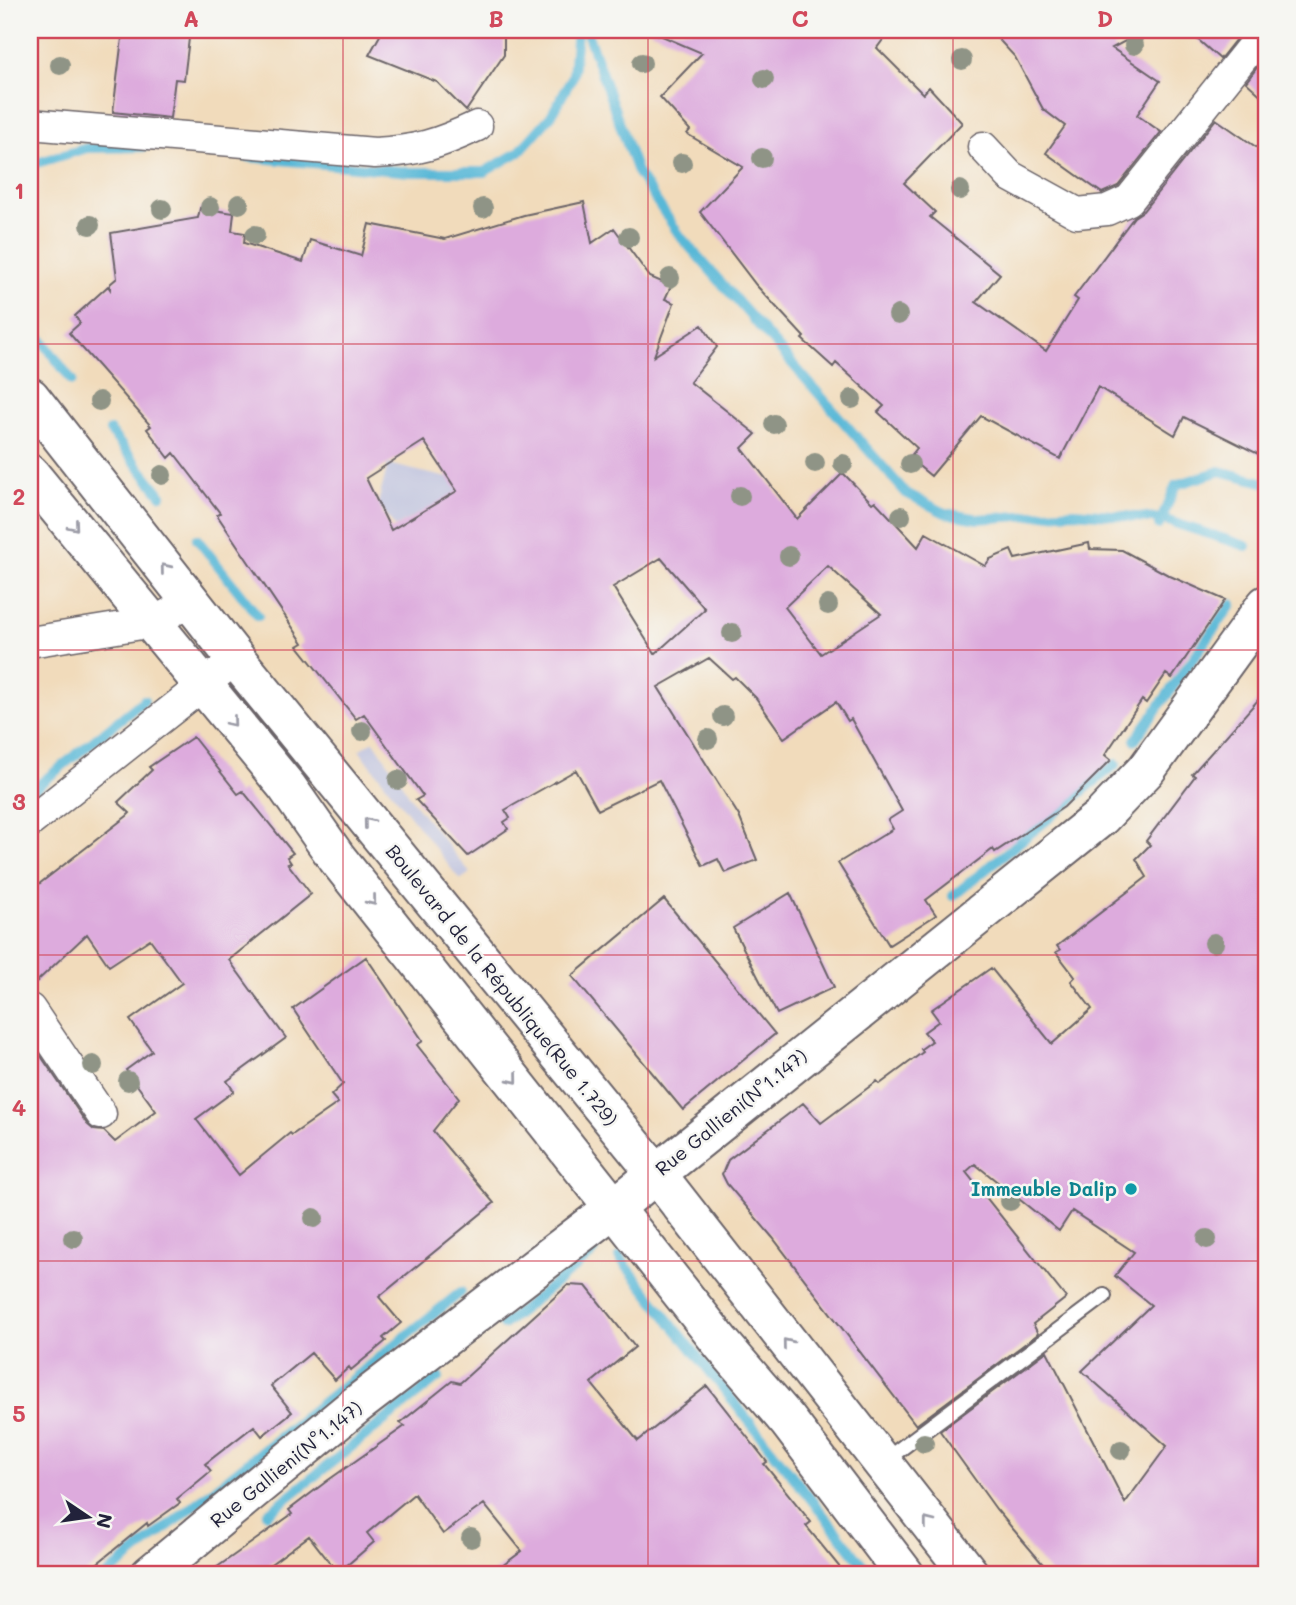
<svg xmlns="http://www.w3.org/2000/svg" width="1296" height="1605" font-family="Mali,sans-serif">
  <rect width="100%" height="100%" fill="#f6f6f2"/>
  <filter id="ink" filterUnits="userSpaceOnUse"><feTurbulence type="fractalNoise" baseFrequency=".0143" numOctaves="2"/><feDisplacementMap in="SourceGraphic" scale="14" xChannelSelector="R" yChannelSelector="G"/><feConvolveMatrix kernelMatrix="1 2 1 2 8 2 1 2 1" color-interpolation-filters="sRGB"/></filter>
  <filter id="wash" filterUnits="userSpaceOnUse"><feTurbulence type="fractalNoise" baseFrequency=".00686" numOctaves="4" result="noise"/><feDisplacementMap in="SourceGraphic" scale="28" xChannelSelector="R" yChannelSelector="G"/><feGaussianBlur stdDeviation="1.57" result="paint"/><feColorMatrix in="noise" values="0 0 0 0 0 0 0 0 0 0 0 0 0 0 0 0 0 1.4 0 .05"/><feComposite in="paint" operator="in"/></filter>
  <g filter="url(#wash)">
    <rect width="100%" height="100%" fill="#f1dbbb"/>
    <path fill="#bfc2dd" d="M388 464 448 478 468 501H441L395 527 378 503Z
      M374 741 417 807 470 873 460 880 359 750Z"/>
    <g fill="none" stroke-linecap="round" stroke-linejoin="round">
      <path stroke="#58b8d7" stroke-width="10" d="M586 30 637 172 680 236 906 493 945 513 978 519 1074 512 1162 519 1246 546
        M247 157 411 172H484L519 152 551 116 573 76 577 30
        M30 165 87 148 143 147
        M30 324 72 381
        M110 431 161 495
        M1159 525 1176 485 1220 471 1266 483
        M197 539 258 616
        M1135 740 1232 604
        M30 792 144 700
        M953 896 1116 764
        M619 1257 871 1575
        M503 1325 594 1252
        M267 1514 439 1377
        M107 1575 461 1292"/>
    </g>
    <g id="blocks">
      <path fill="#ddabdd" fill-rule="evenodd" d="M123 30H190L184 80 175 79 170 118 113 112Z
        M383 30H504V55L466 111 437 82 369 55Z
        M648 30H890L877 48 923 94 929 87 962 123 904 183 935 212 930 217 1000 274 976 302 1046 351 1078 300 1074 297 1134 217 1143 211 1216 119 1266 154V458L1184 417 1175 435 1098 387 1060 459 981 416 931 476 909 458 917 448 878 412 884 406 836 363 833 367 802 339 804 337 756 285 700 212 743 167 687 134 690 130 660 97 702 53Z
        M990 30H1146L1112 48 1160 81 1137 115 1161 132 1118 186 1102 193 1046 153 1065 126 1043 109 1015 57Z
        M1187 30H1243L1220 59Z
        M1266 56V100L1246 82Z
        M584 202 592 243 614 228 650 277 671 286 665 299 674 303 654 356 702 325 717 347 690 382 756 434 742 448 797 519 843 473 872 503 875 501 918 547 926 533 985 566 990 559 1011 550 1015 559 1089 543 1090 549 1122 550 1170 576 1225 600 1172 678 1166 674 1146 703 1142 700 1105 755 1111 760 1064 807 995 852 993 849 926 900 936 915 889 945 838 863 893 829 888 820 902 811 851 719 848 721 836 702 784 738 756 698 735 677 732 679 709 658 658 687 739 816 757 860 725 873 718 859 703 866 659 780 598 810 576 770 505 810 510 818 504 822 508 829 468 856 416 800 423 796 364 714 356 719 298 646 303 643 217 515 220 513 174 453 169 458 147 429 151 426 69 333 80 323 75 316 108 286 110 289V284L117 278 111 233 198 218 200 208 234 213 232 231 245 233 244 243 303 262 310 240 361 256 369 224 445 239 524 215ZM424 441 457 491 391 530 366 478ZM661 558 705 609 655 654 613 587ZM828 566 881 614 821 654 785 607Z
        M1266 691V1575H1052L996 1509 940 1431 1047 1351 1125 1503 1167 1446 1082 1371 1151 1305 1115 1276 1134 1252 1072 1211 1059 1231 975 1164 966 1172 1066 1298 1033 1324 1038 1334 916 1425 773 1238 727 1184 722 1174 728 1160 803 1103 821 1123 877 1081 880 1084 923 1052 921 1049 932 1041 924 1032 939 1021 931 1010 991 968 1052 1044 1092 1009 1071 981 1075 977 1056 952 1060 950 1057 946 1147 877 1136 859 1150 845 1146 841 1195 776 1192 774Z
        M193 737 238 794 243 791 293 853 287 857 291 863 288 864 311 894 229 960 286 1038 227 1081 234 1091 196 1119 239 1175 290 1133 292 1135 338 1103 331 1095 343 1084 293 1009 366 957 423 1041 417 1045 459 1098 433 1131 494 1203 379 1297 401 1323 383 1338 386 1341 351 1370 349 1367 335 1380 311 1353 271 1386 292 1412 262 1436 254 1426 205 1464 211 1471 177 1499 180 1503 148 1526 147 1523 83 1575H30V1040L87 1124 94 1130 104 1131 115 1142 156 1111 126 1070 152 1051 130 1020 182 983 150 939 109 966 87 934 30 988V891L127 816 130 813 118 802 152 770 149 767Z
        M790 893 834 987 777 1014 733 928Z
        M664 899 775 1034 683 1110 572 976Z
        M568 1285 586 1286 635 1347 591 1383 638 1441 707 1386 767 1462 764 1464 811 1522 806 1526 846 1575H490L522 1551 484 1504 443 1534 414 1494 367 1533 374 1542 338 1573 309 1536 256 1575H206L292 1514 289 1510 327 1481 405 1426 400 1423 452 1381 460 1383Z"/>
    </g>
  </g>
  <g filter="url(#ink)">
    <use href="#blocks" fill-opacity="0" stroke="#6a6368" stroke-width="2"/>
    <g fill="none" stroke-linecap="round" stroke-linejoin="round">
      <defs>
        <path id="service" d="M883 1462 1104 1296"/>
        <path id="minor" d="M30 124 375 153C416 151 439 144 477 126
          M983 147 1010 176 1077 213 1107 210 1129 200 1265 30
          M30 642 154 622 191 601
          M30 822 236 659
          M30 1009 101 1114"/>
        <path id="secondary" d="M150 1575 355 1406 615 1207 1101 817 1146 770 1266 605"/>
        <path id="primary" d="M30 397 236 659 655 1172 970 1575
          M30 474 287 787 336 857 721 1343 788 1421 905 1575"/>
      </defs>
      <use href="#service" stroke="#6a6368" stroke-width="18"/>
      <use href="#minor" stroke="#6a6368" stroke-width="33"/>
      <use href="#secondary" stroke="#6a6368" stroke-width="42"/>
      <use href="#primary" stroke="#6a6368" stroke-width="42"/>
      <use href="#service" stroke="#fff" stroke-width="14"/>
      <use href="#minor" stroke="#fff" stroke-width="30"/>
      <use href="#secondary" stroke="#fff" stroke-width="38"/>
      <use href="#primary" stroke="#fff" stroke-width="38"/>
    </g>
    <g fill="#8f9486">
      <circle cx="1134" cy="45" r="10"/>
      <circle cx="962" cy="60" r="10"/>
      <circle cx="642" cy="63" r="10"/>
      <circle cx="60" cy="65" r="10"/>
      <circle cx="764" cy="79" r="10"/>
      <circle cx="762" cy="158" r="10"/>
      <circle cx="682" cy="163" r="10"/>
      <circle cx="960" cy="190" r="10"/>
      <circle cx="239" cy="204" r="10"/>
      <circle cx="210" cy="207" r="10"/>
      <circle cx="483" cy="208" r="10"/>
      <circle cx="162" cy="209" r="10"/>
      <circle cx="90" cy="225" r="10"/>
      <circle cx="255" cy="235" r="10"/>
      <circle cx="629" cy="237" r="10"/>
      <circle cx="670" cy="278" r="10"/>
      <circle cx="898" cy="315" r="10"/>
      <circle cx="852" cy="399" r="10"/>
      <circle cx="99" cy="401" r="10"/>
      <circle cx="774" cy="424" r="10"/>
      <circle cx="815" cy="463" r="10"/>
      <circle cx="843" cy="464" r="10"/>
      <circle cx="910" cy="464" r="10"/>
      <circle cx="162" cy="475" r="10"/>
      <circle cx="740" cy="496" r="10"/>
      <circle cx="901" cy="516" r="10"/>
      <circle cx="789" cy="556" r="10"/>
      <circle cx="828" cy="605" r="10"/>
      <circle cx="732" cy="633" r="10"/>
      <circle cx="723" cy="716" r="10"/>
      <circle cx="362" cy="731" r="10"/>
      <circle cx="708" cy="739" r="10"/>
      <circle cx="398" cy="780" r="10"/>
      <circle cx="1214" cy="943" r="10"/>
      <circle cx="93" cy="1065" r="10"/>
      <circle cx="128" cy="1081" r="10"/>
      <circle cx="1010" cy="1201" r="10"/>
      <circle cx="314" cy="1218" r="10"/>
      <circle cx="73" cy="1238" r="10"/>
      <circle cx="1207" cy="1239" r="10"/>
      <circle cx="924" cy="1443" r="10"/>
      <circle cx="1121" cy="1450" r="10"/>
      <circle cx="471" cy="1538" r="10"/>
    </g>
    <defs><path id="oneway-chevron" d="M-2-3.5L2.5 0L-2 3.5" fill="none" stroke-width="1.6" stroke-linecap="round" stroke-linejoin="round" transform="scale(1.75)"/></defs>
    <g stroke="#9c9ca7">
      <use href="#oneway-chevron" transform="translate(74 526) rotate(50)"/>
      <use href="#oneway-chevron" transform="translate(165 568) rotate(-129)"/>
      <use href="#oneway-chevron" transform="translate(232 722) rotate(50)"/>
      <use href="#oneway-chevron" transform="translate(368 822) rotate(-129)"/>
      <use href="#oneway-chevron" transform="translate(372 901) rotate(51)"/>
      <use href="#oneway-chevron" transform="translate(514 1079) rotate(51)"/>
      <use href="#oneway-chevron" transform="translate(787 1343) rotate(-129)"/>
      <use href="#oneway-chevron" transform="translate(928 1522) rotate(-128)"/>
    </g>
  </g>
  <path fill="none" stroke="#d1495b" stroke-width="2" stroke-opacity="0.55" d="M343 30V1575M648 30V1575M953 30V1575M30 344H1266M30 650H1266M30 955H1266M30 1261H1266"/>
  <circle fill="#0f9aa8" stroke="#f6f6f2" stroke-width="2.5" cx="1131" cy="1189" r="7"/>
  <g text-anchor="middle" stroke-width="5" stroke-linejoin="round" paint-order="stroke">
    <g font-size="19" fill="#22223b" stroke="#f6f6f2">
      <text transform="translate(502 985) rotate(51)" y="7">Boulevard de la République(Rue 1.729)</text>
      <text transform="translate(731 1112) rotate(-39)" y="7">Rue Gallieni(N°1.147)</text>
      <text transform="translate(286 1464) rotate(-39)" y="7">Rue Gallieni(N°1.147)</text>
    </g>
    <g font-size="19" font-weight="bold" fill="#0d838f" stroke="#f6f6f2" text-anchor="end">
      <text x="1117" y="1196">Immeuble Dalip</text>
    </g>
  </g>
  <rect width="1296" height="1605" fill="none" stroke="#f6f6f2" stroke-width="77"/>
  <g transform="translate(88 1517) rotate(103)" stroke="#f6f6f2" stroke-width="5" paint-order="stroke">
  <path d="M0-5L12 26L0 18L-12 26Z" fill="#22223b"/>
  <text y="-10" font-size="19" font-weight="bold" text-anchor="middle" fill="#22223b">N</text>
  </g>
  <rect x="38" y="38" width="1220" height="1528" fill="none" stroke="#d1495b" stroke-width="2.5"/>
  <g font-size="23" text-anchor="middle" font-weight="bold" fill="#d1495b">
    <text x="191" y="27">A</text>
    <text x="496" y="27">B</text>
    <text x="800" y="27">C</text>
    <text x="1105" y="27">D</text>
    <text x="19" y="199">1</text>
    <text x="19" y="505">2</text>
    <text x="19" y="810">3</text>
    <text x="19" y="1116">4</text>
    <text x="19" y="1422">5</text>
  </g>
</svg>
